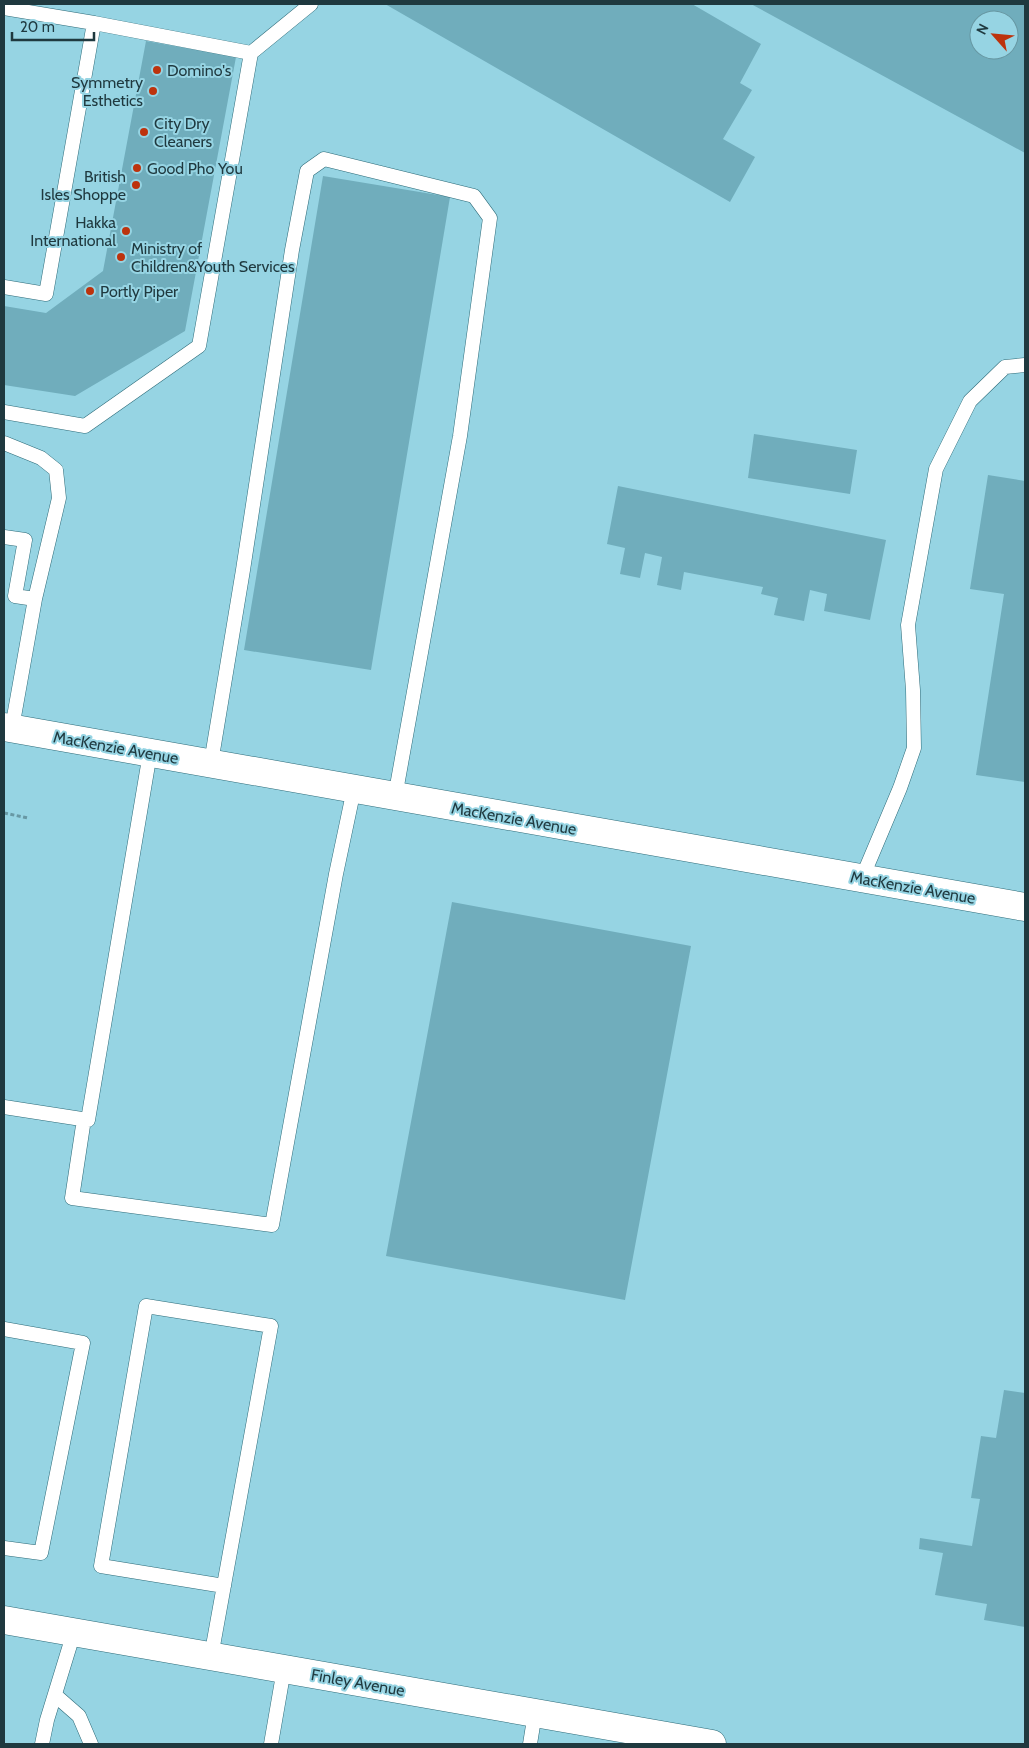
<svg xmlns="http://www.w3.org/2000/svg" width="1029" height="1748" font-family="Cabin,sans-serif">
  <rect width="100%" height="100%" fill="#96d4e3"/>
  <path fill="#70adbc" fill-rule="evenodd" d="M385 4H692L761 44 740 83 752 90 723 139 755 157 730 202Z
    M751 4H1025V153ZM979 20H1009V50H979Z
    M146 41 236 57 185 331 75 396 4 385V306L46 313 103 271Z
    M323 176 450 197 371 670 244 650Z
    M754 434 857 450 850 494 748 478Z
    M988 475 1025 481V782L976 775 1004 594 970 589Z
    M618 486 886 540 870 620 824 611 827 594 810 590 804 621 774 615 778 598 761 594 763 587 684 572 681 590 657 585 662 557 645 553 640 578 620 574 625 548 607 544Z
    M452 902 691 946 625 1300 386 1256Z
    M1004 1390 1025 1393V1627L984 1620 987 1604 935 1595 943 1553 919 1549 920 1538 972 1546 980 1499 971 1498 981 1436 996 1438Z"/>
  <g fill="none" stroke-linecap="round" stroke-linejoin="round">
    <defs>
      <path id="lane" d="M4 8 94 23 46 294 4 287
        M251 53 311 4
        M4 412 85 426 199 346 251 53 94 23
        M4 443 41 458 56 470 59 498 35 599
        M4 537 25 540 15 596 35 599 12 728
        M211 763 243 570 292 250 307 171 324 159 474 196 490 218 460 436 395 797
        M862 878 900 788 914 748 913 690 908 625 936 469 970 401 1005 367 1025 365
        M4 1107 88 1120 150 753
        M84 1119 72 1198 272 1225 336 874 354 789
        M4 1329 83 1343 41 1553 4 1548
        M211 1657 271 1326 146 1306 101 1566 224 1586
        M55 1695 79 1716 91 1744
        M42 1744 47 1720 74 1632
        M271 1744 284 1669
        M530 1744 535 1713"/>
      <path id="street" d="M4 727 1025 907
        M4 1620 712 1744"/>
    </defs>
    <use href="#lane" stroke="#2d6b79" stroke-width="15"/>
    <use href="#street" stroke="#2d6b79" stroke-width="29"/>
    <path stroke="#6898a4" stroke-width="3" stroke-dasharray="4 2.5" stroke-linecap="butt" d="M4 813 28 818"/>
    <use href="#lane" stroke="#fff" stroke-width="14"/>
    <use href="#street" stroke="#fff" stroke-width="28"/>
  </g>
  <g fill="#bd330d" stroke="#96d4e3" stroke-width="2">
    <circle cx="157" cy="70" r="5"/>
    <circle cx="153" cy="91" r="5"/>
    <circle cx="144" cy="132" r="5"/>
    <circle cx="137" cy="168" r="5"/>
    <circle cx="136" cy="185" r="5"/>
    <circle cx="126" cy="231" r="5"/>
    <circle cx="121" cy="257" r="5"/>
    <circle cx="90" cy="291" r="5"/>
  </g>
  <g text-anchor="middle" stroke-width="4" stroke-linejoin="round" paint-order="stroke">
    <g font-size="16" fill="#1f393f" stroke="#96d4e3" text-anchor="start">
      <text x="167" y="76">Domino's</text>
      <text x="143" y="88" text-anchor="end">Symmetry<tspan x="143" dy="18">Esthetics</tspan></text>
      <text x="154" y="129">City Dry<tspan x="154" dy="18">Cleaners</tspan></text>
      <text x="147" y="174">Good Pho You</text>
      <text x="126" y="182" text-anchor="end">British<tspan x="126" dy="18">Isles Shoppe</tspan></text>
      <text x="116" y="228" text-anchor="end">Hakka<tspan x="116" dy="18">International</tspan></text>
      <text x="131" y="254">Ministry of<tspan x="131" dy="18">Children&amp;Youth Services</tspan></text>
      <text x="100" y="297">Portly Piper</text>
    </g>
    <g font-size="16" fill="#1f393f" stroke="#96d4e3">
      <text transform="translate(116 747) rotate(10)" y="6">MacKenzie Avenue</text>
      <text transform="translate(514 818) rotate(10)" y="6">MacKenzie Avenue</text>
      <text transform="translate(913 887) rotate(10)" y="6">MacKenzie Avenue</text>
      <text transform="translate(358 1682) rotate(10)" y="6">Finley Avenue</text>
    </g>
  </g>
  <rect width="1029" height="1748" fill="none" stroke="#1f393f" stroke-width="10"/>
  <g transform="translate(994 35) rotate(297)"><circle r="24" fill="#96d4e3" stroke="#6696a1"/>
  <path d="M0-4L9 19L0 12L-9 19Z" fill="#bd330d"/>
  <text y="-8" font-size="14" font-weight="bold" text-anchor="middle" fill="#1f393f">N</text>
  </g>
  <path d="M12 32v8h82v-8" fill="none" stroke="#1f393f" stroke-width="2.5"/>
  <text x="20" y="32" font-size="15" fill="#1f393f" stroke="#96d4e3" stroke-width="4" paint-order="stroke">20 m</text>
</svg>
